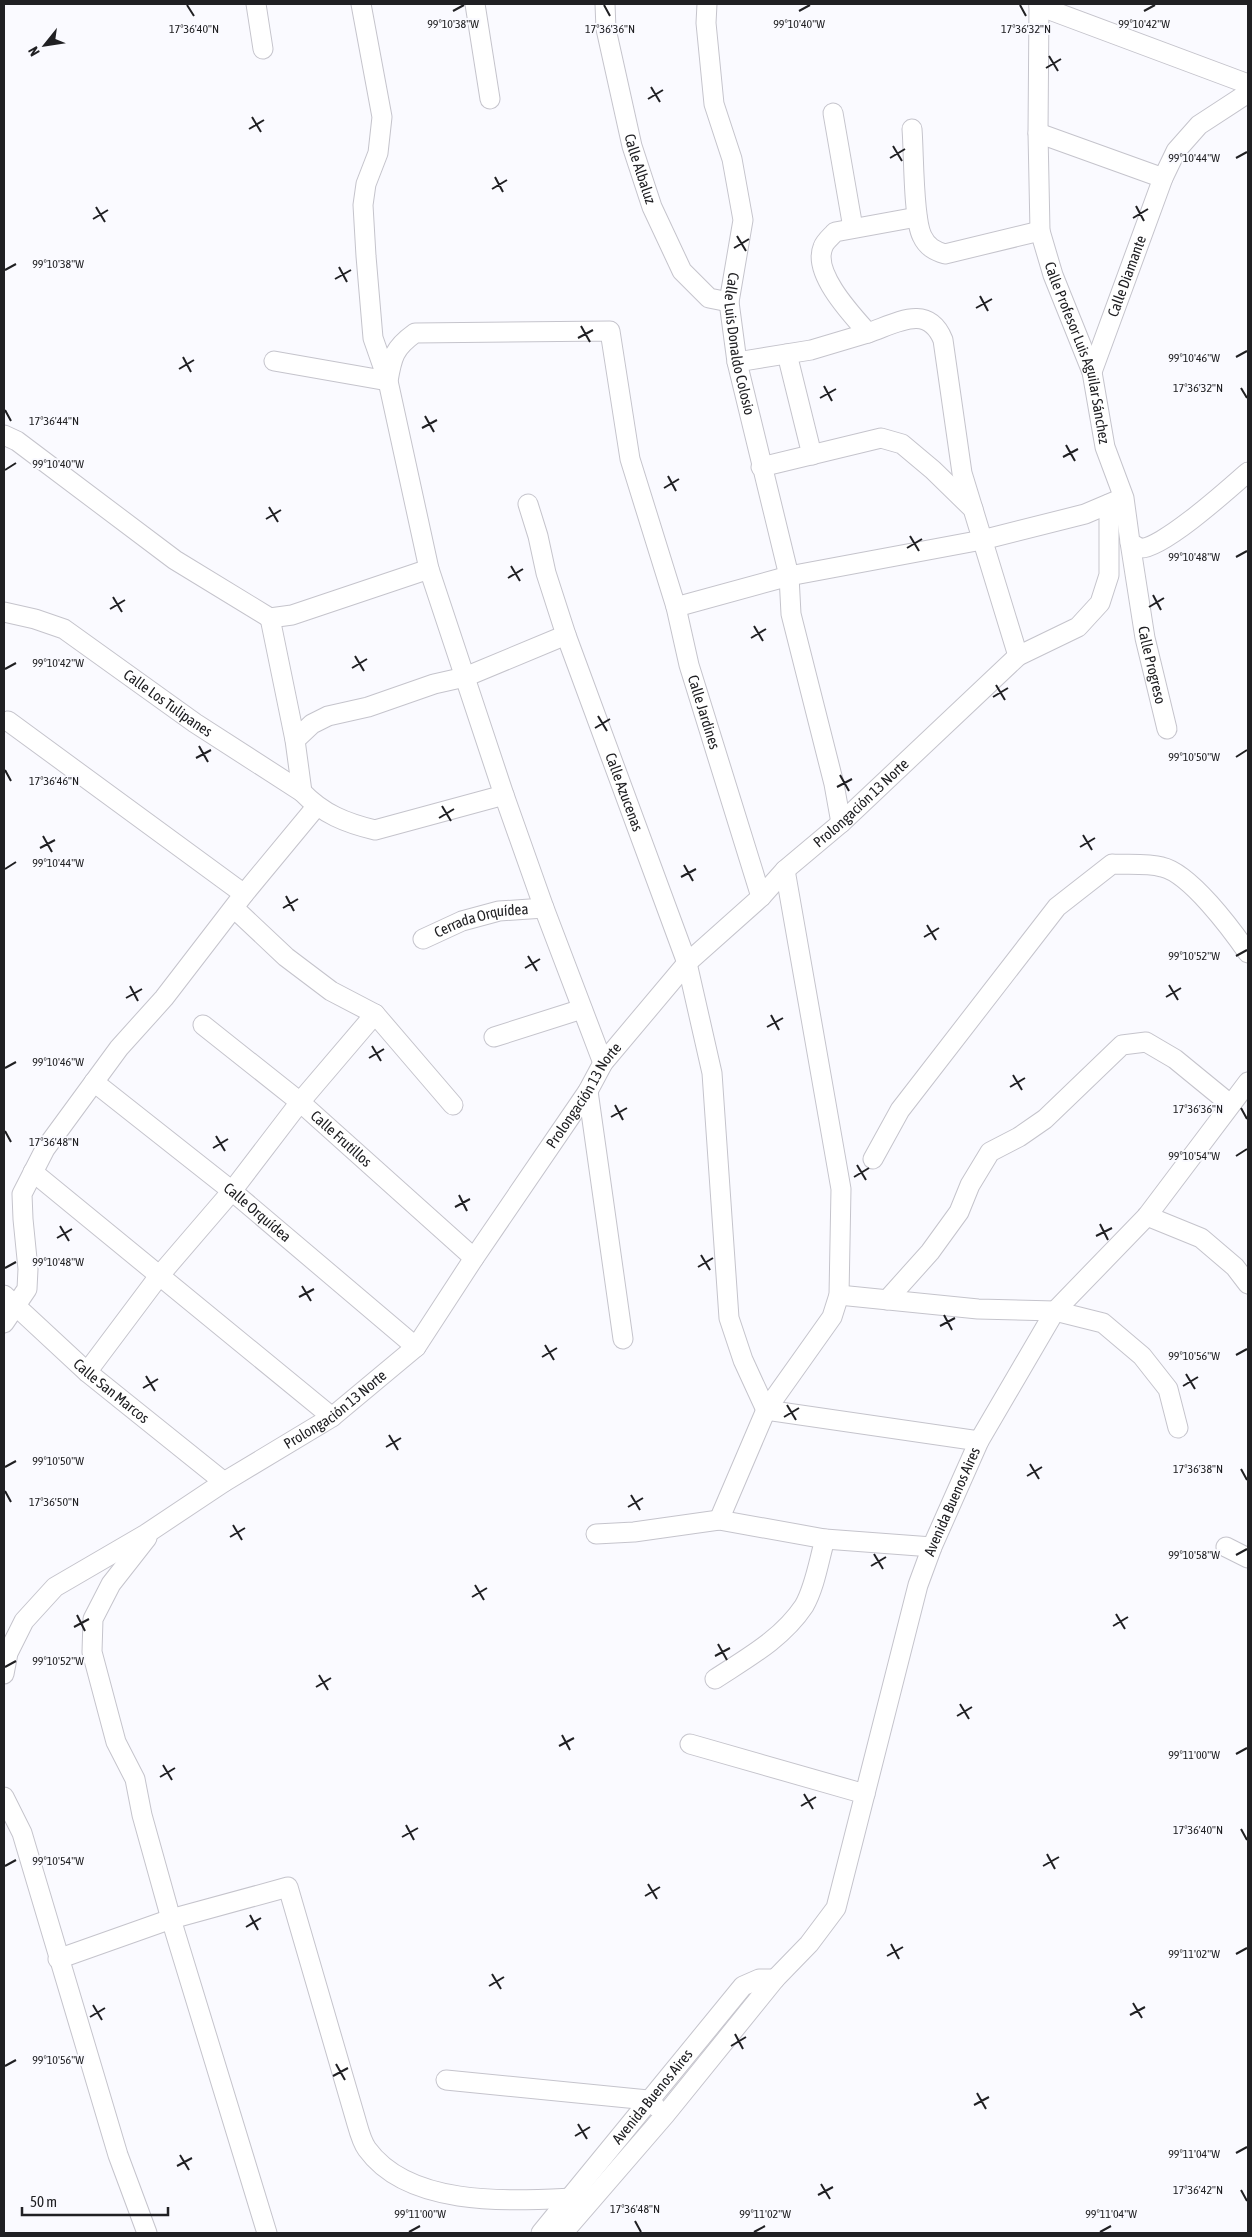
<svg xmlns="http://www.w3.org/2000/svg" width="1252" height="2237" font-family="'Asap Condensed',sans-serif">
  <rect width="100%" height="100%" fill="#fafaff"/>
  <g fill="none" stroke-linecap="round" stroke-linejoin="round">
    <defs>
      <g id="minor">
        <path d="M256 4 263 49"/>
        <path d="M475 4 490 99"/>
        <path id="s1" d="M605 4 606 29 632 146 652 207 682 271 709 298 729 302"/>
        <path id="s2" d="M707 4 706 23 714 104 732 159 743 220 729 302 737 362 789 576 791 614 834 784 841 823"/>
        <path id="s3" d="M1039 4 1038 133 1040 231 1053 275 1092 372 1105 447 1124 498 1130 542C1133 544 1137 547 1140 548 1160 551 1231 487 1248 472"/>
        <path d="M1039 6 1248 84"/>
        <path d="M833 113 853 228"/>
        <path d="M912 129C914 153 913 218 922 236 927 247 935 251 945 254L1040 231"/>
        <path d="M1038 133 1163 178"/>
        <path d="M917 217 835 232C832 236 825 241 823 247 812 273 852 315 868 333 897 323 928 303 943 340L962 473 973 509"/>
        <path d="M787 354 812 455"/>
        <path d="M274 361 388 381 373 338 366 256 363 205 366 184 378 153 382 117 361 4"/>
        <path d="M737 362 811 350 868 333"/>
        <path id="s4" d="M1092 372 1163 178 1176 151 1199 125 1248 93"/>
        <path d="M4 435 17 441 175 560 270 618 292 615 429 569"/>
        <path d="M761 467 881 438 902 444 933 470 973 509 1018 656"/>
        <path id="s5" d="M528 504 538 536 546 573 566 635 687 963 712 1073 729 1318 743 1360 766 1410 979 1441"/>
        <path id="s6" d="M1130 542 1145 638 1167 729"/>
        <path d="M676 607 789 576 982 540 1085 514 1118 500"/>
        <path id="s7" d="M4 612 35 619 64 629 195 723 302 792C323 814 346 823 375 830L504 795"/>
        <path d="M270 618 295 740 302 792"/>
        <path d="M8 721 244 894"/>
        <path d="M295 740 312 724 328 716 368 707 434 684 465 677 566 635"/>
        <path d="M234 908 286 957 331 991 375 1014 453 1105"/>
        <path id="s8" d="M423 939 462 921 499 911 544 908"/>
        <path id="s9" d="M203 1025 300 1102 474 1258"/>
        <path d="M494 1037 582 1009"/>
        <path id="s10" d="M603 1063 544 908 504 795 429 569 388 381C392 357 394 348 415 333L610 331 630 459 676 607 689 665 761 897"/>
        <path id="s11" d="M94 1082 232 1191 416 1347"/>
        <path d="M588 1091 623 1339"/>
        <path d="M873 1159 900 1110 1057 907 1112 864C1128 865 1147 863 1162 867 1190 873 1232 930 1248 953"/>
        <path d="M33 1172 332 1417"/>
        <path d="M1147 1216 1201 1238 1235 1267 1248 1284"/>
        <path id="s12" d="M4 1295 87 1372 224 1482"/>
        <path d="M839 1295 978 1309 1055 1311 1103 1323 1142 1356 1168 1389 1178 1428"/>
        <path d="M887 1300 930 1252 959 1212 970 1185 990 1152 1019 1137 1045 1119 1122 1045 1146 1042 1175 1059 1230 1104"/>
        <path d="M4 1323 27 1289 28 1269 23 1219 22 1194 45 1149 119 1048 164 998 244 894 316 807"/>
        <path d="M87 1372 159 1276 232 1191 300 1102 375 1014"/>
        <path d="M719 1520 766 1410 832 1317 839 1295 841 1189 785 870"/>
        <path d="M596 1534 634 1532 719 1520 825 1539 932 1547"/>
        <path d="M147 1538 111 1584 93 1619 92 1652 116 1742 135 1779 142 1815 171 1919 267 2233"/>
        <path d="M1226 1547 1248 1558"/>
        <path id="s13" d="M4 1674 8 1653 24 1621 55 1587 146 1534 224 1482 332 1417 416 1347 474 1258 588 1091 603 1063 687 963 761 897 785 870 841 823 1018 656 1078 627 1100 603 1109 575V504"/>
        <path d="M715 1679C747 1658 782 1639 804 1606 815 1587 819 1560 825 1539"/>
        <path d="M690 1744 865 1794"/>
        <path d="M4 1797 22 1833 118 2155 147 2233"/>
        <path d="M58 1959 171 1919 288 1887 355 2117C358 2127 361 2141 367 2149 409 2207 508 2201 572 2198"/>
        <path d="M446 2080 648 2100 655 2106"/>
        <path id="s14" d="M541 2233 743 1986 759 1979H775"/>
        <path id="s15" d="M563 2233 665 2115 775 1979 809 1944 836 1908 918 1585 932 1547 979 1441 1055 1311 1147 1216 1248 1082"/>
      </g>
    </defs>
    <use href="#minor" stroke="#c5c4cc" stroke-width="21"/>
    <use href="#minor" stroke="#fff" stroke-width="19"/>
  </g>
  <path fill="none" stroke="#202023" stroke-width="2" d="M187 5 194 16M604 5 610 16M1020 5 1026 16M453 11 464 5M799 11 810 5M1144 11 1155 5M1049 56 1058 71M1046 68 1061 59M651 87 660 102M648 99 663 90M252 117 261 132M249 129 264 120M893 146 902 161M890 158 905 149M1236 158 1247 152M495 177 503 192M492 189 507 180M1136 206 1144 221M96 207 105 222M1133 218 1148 209M93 219 108 210M737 236 746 251M734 248 749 239M339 267 347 282M5 270 16 264M335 279 351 270M980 296 988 311M976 308 992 299M581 326 590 342M578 338 593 330M183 357 191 372M1236 357 1247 351M179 369 194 360M824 386 832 401M1241 388 1247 398M820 398 836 389M5 410 11 421M425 416 434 432M422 428 437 420M1066 445 1075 461M1063 457 1078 449M5 470 16 463M668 476 676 491M664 488 679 479M269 507 278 522M266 519 281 510M910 536 919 551M907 548 922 539M1236 557 1247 551M511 566 520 581M508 578 523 569M1153 595 1161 610M113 597 122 612M1149 607 1164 598M110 609 125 600M754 626 763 641M751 638 766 629M355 656 364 671M352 668 367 659M5 669 16 663M996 685 1005 700M993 697 1008 688M598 716 607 731M595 728 610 719M199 746 208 762M1236 757 1247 750M196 758 211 750M5 770 11 781M840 775 849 791M837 787 852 779M442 806 451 821M439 818 454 809M1083 835 1092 850M43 836 52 852M1080 847 1095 838M40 848 55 840M684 865 693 881M5 869 16 862M681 877 696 869M286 896 294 911M283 908 298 899M927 925 936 940M924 937 939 928M528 956 537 971M1236 956 1247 950M525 968 540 959M1169 985 1178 1000M130 986 138 1001M1166 997 1181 988M126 998 142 989M771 1015 779 1030M767 1027 783 1018M372 1046 381 1061M369 1058 384 1049M5 1068 16 1062M1013 1075 1022 1090M1010 1087 1025 1078M615 1105 623 1120M1241 1108 1247 1119M611 1117 627 1108M5 1131 11 1142M216 1136 225 1151M213 1148 228 1139M1236 1156 1247 1149M857 1165 866 1180M854 1177 869 1168M459 1195 467 1211M455 1207 470 1199M1100 1224 1108 1240M60 1226 69 1241M1096 1236 1112 1228M57 1238 72 1229M701 1255 710 1270M698 1267 713 1258M5 1268 16 1262M302 1286 311 1301M299 1297 314 1289M944 1315 952 1330M940 1326 955 1318M545 1345 554 1360M1236 1355 1247 1349M542 1357 557 1348M1186 1374 1195 1389M146 1376 155 1391M1183 1386 1198 1377M143 1388 158 1379M787 1405 796 1420M784 1417 799 1408M389 1435 398 1450M386 1447 401 1438M1030 1464 1039 1479M5 1467 16 1461M1241 1469 1247 1480M1027 1476 1042 1467M5 1491 11 1502M631 1495 640 1510M628 1507 643 1498M233 1525 242 1540M230 1537 245 1528M874 1554 883 1569M1236 1555 1247 1549M871 1566 886 1557M475 1585 484 1600M472 1597 487 1588M1116 1614 1125 1629M77 1615 85 1631M1113 1626 1128 1617M74 1627 89 1619M718 1644 727 1660M715 1656 730 1648M5 1667 16 1661M319 1675 328 1690M316 1687 331 1678M960 1704 969 1719M957 1716 972 1707M562 1735 570 1750M559 1746 574 1738M1236 1754 1247 1748M163 1765 172 1780M160 1777 175 1768M804 1794 813 1809M801 1806 816 1797M406 1825 414 1840M1241 1829 1247 1840M402 1837 418 1828M1047 1854 1055 1869M5 1866 16 1860M1043 1866 1059 1857M648 1884 657 1899M645 1896 660 1887M250 1915 258 1930M246 1927 261 1918M891 1944 899 1959M1236 1954 1247 1948M887 1956 903 1947M492 1974 501 1989M489 1986 504 1977M1133 2003 1142 2018M93 2005 102 2020M1130 2015 1145 2007M90 2017 105 2008M735 2034 743 2049M731 2046 746 2037M336 2064 345 2080M5 2066 16 2060M333 2076 348 2068M977 2093 986 2109M974 2105 989 2097M578 2124 587 2139M575 2136 590 2127M1236 2153 1247 2147M180 2155 189 2170M177 2166 192 2158M821 2184 830 2199M1241 2190 1247 2201M818 2195 833 2187M635 2221 641 2232M409 2232 420 2226M754 2232 765 2226M1100 2232 1111 2226"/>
  <g text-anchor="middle" stroke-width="4" stroke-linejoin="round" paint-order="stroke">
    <g font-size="15" fill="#202023" stroke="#fafaff">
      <text dy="5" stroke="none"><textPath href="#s1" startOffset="169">Calle Albaluz</textPath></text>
      <text dy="5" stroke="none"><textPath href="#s4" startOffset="102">Calle Diamante</textPath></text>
      <text dy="5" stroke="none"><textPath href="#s2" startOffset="346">Calle Luis Donaldo Colosio</textPath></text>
      <text dy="5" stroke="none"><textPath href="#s3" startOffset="355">Calle Profesor Luis Aguilar Sánchez</textPath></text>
      <text dy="5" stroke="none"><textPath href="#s6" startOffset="125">Calle Progreso</textPath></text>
      <text dy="5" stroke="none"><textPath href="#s7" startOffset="190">Calle Los Tulipanes</textPath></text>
      <text dy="5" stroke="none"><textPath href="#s10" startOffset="1362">Calle Jardines</textPath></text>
      <text dy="5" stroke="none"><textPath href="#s5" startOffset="304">Calle Azucenas</textPath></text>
      <text dy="5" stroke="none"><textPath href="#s13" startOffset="1245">Prolongación 13 Norte</textPath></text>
      <text dy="5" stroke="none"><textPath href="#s8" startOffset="62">Cerrada Orquídea</textPath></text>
      <text dy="5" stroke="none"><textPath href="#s13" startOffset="840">Prolongación 13 Norte</textPath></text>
      <text dy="5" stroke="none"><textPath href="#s9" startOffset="179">Calle Frutillos</textPath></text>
      <text dy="5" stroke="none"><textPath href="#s11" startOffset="209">Calle Orquídea</textPath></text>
      <text dy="5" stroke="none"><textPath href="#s12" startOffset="144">Calle San Marcos</textPath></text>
      <text dy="5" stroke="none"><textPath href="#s13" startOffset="435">Prolongación 13 Norte</textPath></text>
      <text dy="5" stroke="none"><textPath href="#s15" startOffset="848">Avenida Buenos Aires</textPath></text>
      <text dy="5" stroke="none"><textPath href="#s14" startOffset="176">Avenida Buenos Aires</textPath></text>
    </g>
  </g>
  <g font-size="12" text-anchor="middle" fill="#202023" stroke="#fafaff" stroke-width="4" stroke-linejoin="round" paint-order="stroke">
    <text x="453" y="28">99°10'38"W</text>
    <text x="799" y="28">99°10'40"W</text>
    <text x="1144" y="28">99°10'42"W</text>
    <text x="610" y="33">17°36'36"N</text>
    <text x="1026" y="33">17°36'32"N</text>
    <text x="194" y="33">17°36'40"N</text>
    <text x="1194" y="162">99°10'44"W</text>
    <text x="58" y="268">99°10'38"W</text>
    <text x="1194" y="362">99°10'46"W</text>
    <text x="1198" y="392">17°36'32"N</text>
    <text x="54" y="425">17°36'44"N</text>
    <text x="58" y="468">99°10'40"W</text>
    <text x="1194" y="561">99°10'48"W</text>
    <text x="58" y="667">99°10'42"W</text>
    <text x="1194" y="761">99°10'50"W</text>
    <text x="54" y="785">17°36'46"N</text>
    <text x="58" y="867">99°10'44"W</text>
    <text x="1194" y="960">99°10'52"W</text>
    <text x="58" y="1066">99°10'46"W</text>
    <text x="1198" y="1113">17°36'36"N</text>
    <text x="54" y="1146">17°36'48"N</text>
    <text x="1194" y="1160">99°10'54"W</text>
    <text x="58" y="1266">99°10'48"W</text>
    <text x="1194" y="1360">99°10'56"W</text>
    <text x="58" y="1465">99°10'50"W</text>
    <text x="1198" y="1473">17°36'38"N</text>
    <text x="54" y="1506">17°36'50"N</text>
    <text x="1194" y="1559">99°10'58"W</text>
    <text x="58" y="1665">99°10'52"W</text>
    <text x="1194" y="1759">99°11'00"W</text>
    <text x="1198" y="1834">17°36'40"N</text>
    <text x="58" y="1865">99°10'54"W</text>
    <text x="1194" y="1958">99°11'02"W</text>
    <text x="58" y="2064">99°10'56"W</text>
    <text x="1194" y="2158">99°11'04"W</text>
    <text x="1198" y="2194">17°36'42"N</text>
    <text x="635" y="2213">17°36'48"N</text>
    <text x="420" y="2218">99°11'00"W</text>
    <text x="765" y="2218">99°11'02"W</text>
    <text x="1111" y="2218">99°11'04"W</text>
  </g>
  <rect width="1252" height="2237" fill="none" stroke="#202023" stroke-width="10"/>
  <g transform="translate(45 45) rotate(240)" stroke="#fafaff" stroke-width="4" paint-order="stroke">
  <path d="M0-4L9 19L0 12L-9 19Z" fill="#202023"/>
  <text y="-8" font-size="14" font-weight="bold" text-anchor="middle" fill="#202023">N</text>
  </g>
  <path d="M22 2207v8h146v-8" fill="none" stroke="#202023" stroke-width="2.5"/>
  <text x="30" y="2207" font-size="15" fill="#202023" stroke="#fafaff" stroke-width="4" paint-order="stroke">50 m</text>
</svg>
